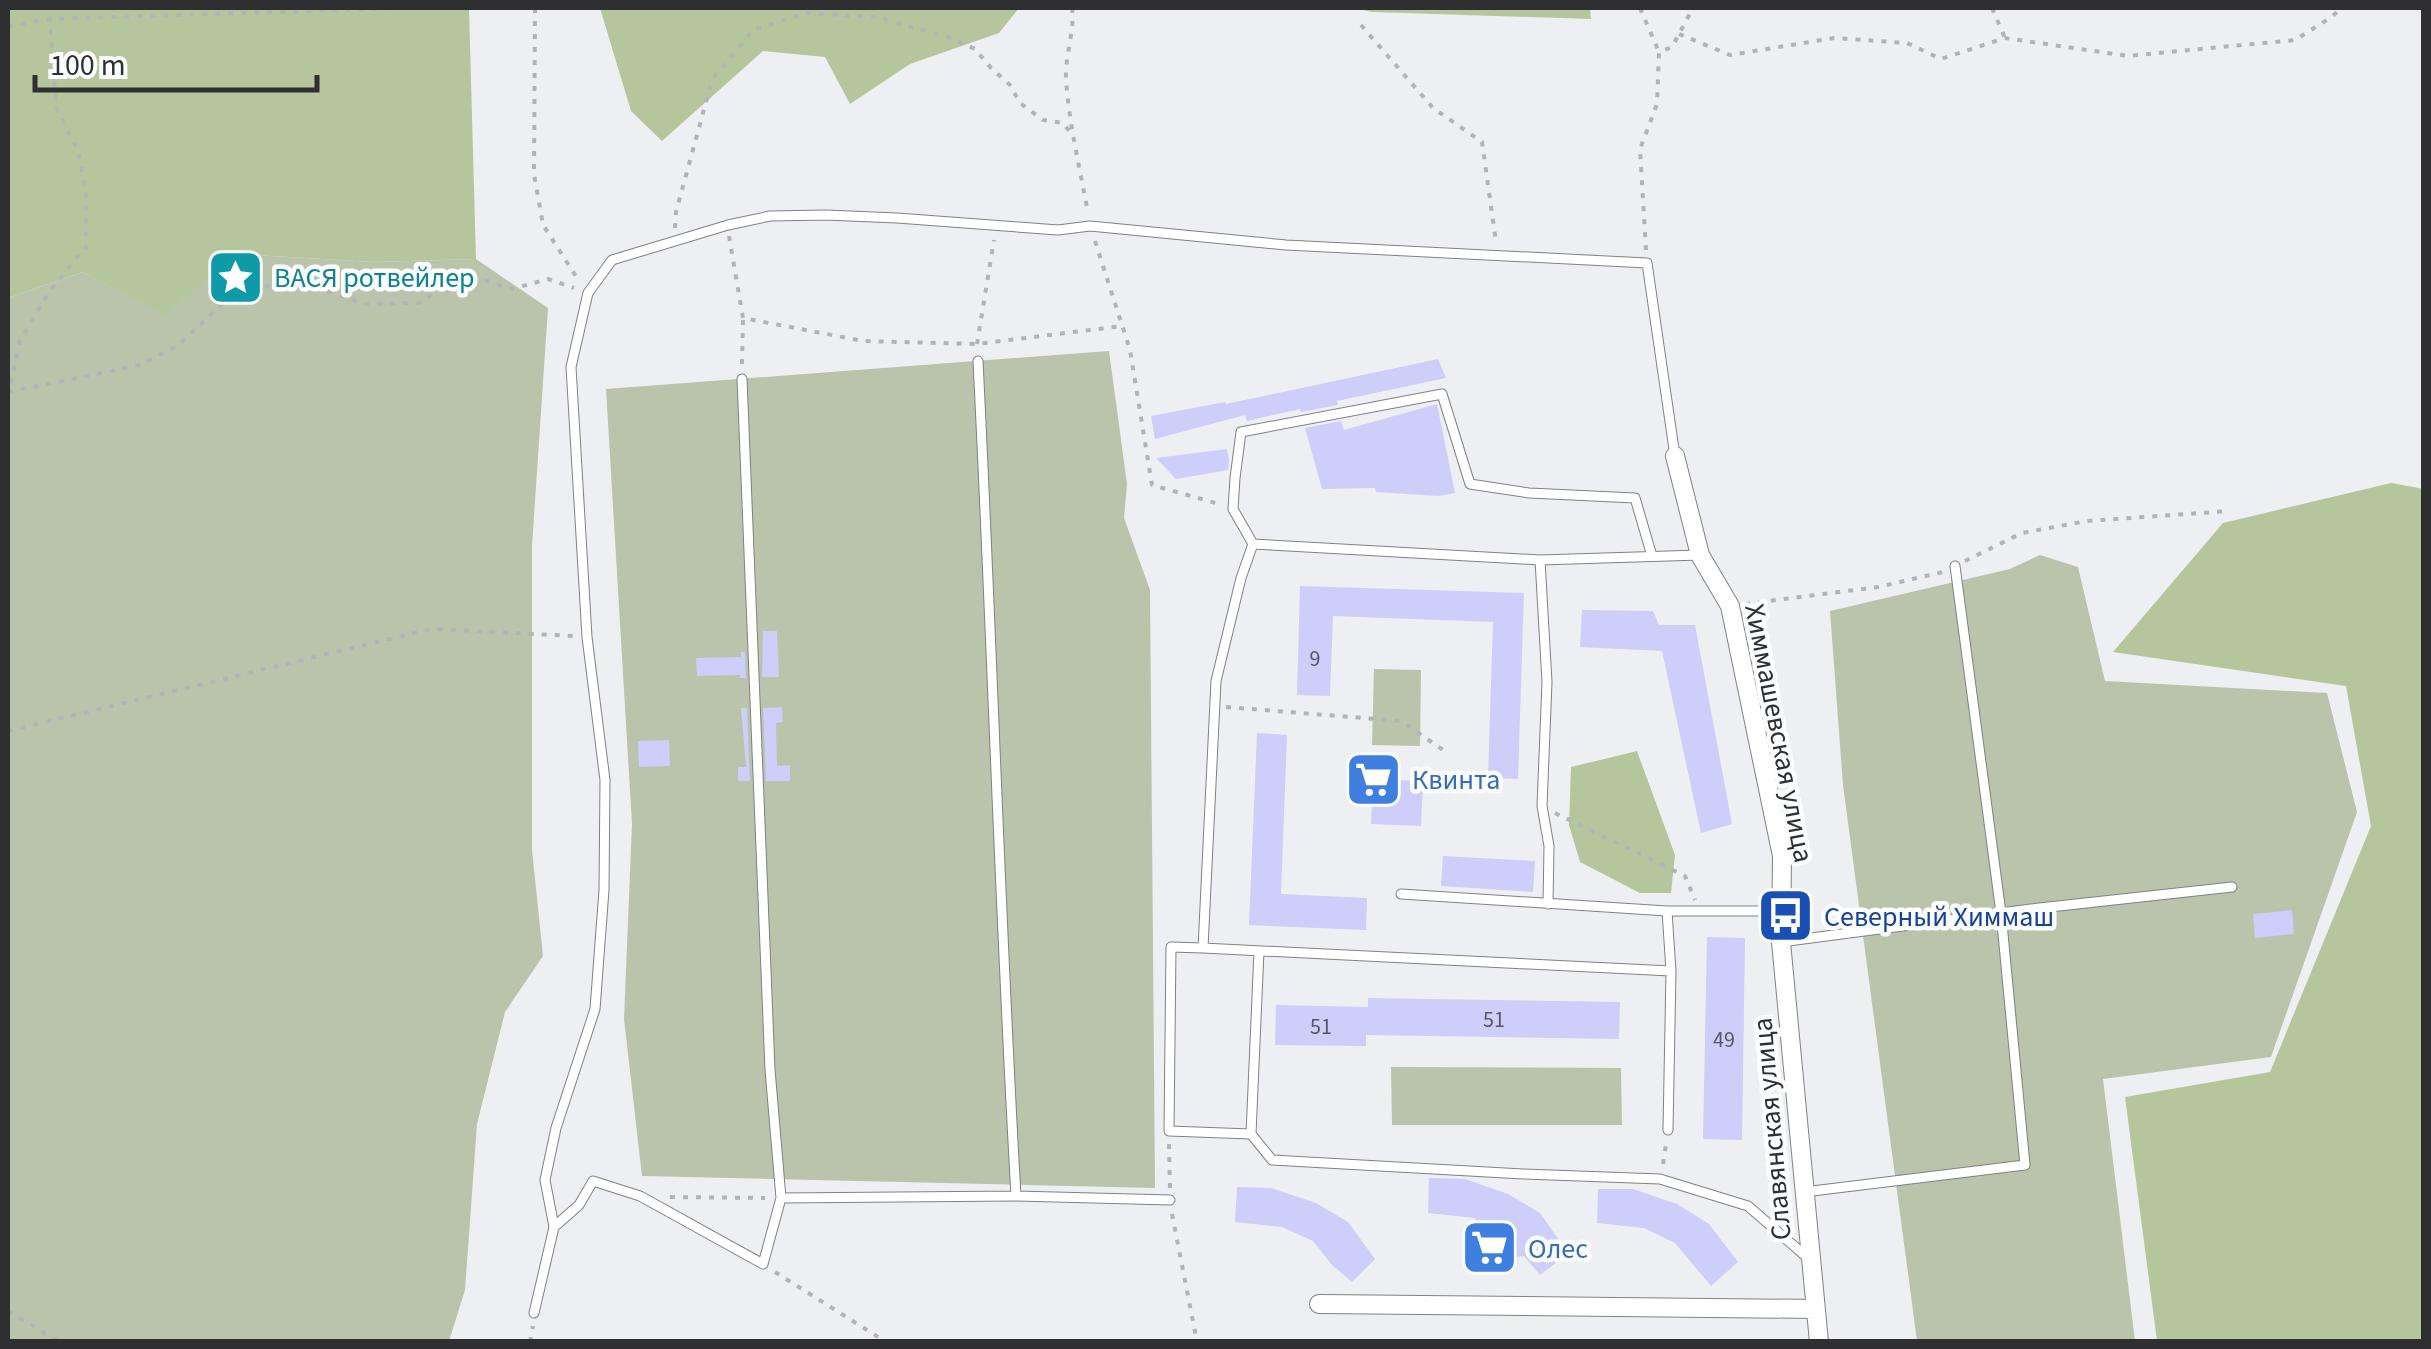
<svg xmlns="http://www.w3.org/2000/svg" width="2431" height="1349" font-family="'Source Sans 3',sans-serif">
  <rect width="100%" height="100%" fill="#eeeff3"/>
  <path fill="#b9c4ab" d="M238 254 373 262 476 259 548 308 532 546V850L543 956 505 1012 477 1124 465 1290 449 1341H8V298L83 272 165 314Z
    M1109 351 1127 484 1124 518 1150 590 1155 1188 642 1176 624 1019 632 824 606 389Z
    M2040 555 2078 567 2105 681 2327 693 2357 812 2271 1057 2103 1079 2135 1341H1917L1843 785 1830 611 2010 569Z
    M1374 669 1421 670 1420 746 1372 745Z
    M1391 1067 1621 1068 1622 1125H1392Z"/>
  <path fill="#b5c69d" d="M8 8H469L476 259 373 262 238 254 165 315 83 272 8 298Z
    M600 8H1019L999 33 910 64 850 104 825 57 763 51 662 141 631 111Z
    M1354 8H1590L1591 19 1372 12Z
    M2391 483 2424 489 2423 1341H2157L2125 1097 2270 1072 2371 826 2346 686 2113 652 2223 523Z
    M1637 751 1675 855 1671 893H1640L1580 862 1569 825 1571 767Z"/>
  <path fill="#cdcef9" d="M1438 359 1446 378 1337 401 1338 405 1301 412 1300 409 1247 421 1245 415 1155 439 1151 416 1225 402 1226 404Z
    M1437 404 1455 493 1439 496 1376 492 1375 488 1322 489 1305 428 1341 421 1344 430Z
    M1227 449 1229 460 1228 470 1176 479 1156 458Z
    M1300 586 1524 593 1518 779 1488 778 1493 622 1333 616 1330 696 1297 695Z
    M1582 610 1653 611 1659 625H1695L1732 824 1701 833 1662 651 1580 647Z
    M763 631H777L779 677H762Z
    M741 652H745L746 678H740V675L697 676 696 658 741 657Z
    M782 707 783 722 776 723 777 766 790 765V781H766L763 708Z
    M741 708H747L750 781H738V767H746Z
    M1257 733 1287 735 1281 894 1367 898 1366 930 1249 925Z
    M669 740 670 766 639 767 638 741Z
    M1373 779 1423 781 1421 826 1371 824Z
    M1443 856 1535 861 1533 892 1441 886Z
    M2292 910 2294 934 2255 938 2253 914Z
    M1707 937 1745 938 1742 1140 1703 1139Z
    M1368 998 1620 1002 1619 1039 1366 1035V1046L1275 1045 1276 1005 1368 1007Z
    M1429 1178 1465 1179 1508 1194 1540 1213 1559 1240 1566 1255 1540 1275 1524 1256 1508 1258 1489 1248 1478 1240 1475 1218 1428 1213Z
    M1237 1187 1271 1188 1316 1203 1348 1222 1375 1259 1352 1282 1332 1265 1313 1241 1282 1227 1235 1222Z
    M1598 1189H1633L1677 1204 1709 1224 1738 1262 1711 1286 1675 1243 1644 1228 1597 1223Z"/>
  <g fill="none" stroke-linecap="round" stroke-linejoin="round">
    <defs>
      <path id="lane" d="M978 361C992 639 1000 918 1016 1196
        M1253 544 1233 509 1235 478 1241 432 1442 394 1470 484 1529 493 1635 498 1652 556
        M1540 560 1547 682 1542 806 1549 846 1548 904
        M1401 894 1667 911
        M1781 942 2031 909 2232 887
        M1203 948 1171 947 1169 1131 1251 1134 1259 951
        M1671 971 1203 948 1216 681 1241 578 1253 544 1540 560 1700 555
        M1668 1130 1671 971 1667 911H1782
        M1251 1134 1272 1160 1523 1174 1660 1179 1748 1206 1809 1259
        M1804 1192 2025 1165 2001 913 1955 566
        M781 1198 1016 1196 1170 1200
        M554 1227 579 1205 593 1181 640 1196 763 1264 781 1198 770 1070 742 379
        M534 1313 554 1227 545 1180 556 1128 595 1009 604 890 605 780 587 637 571 367 588 293 612 260 728 225 770 216 826 215 897 218 1058 230 1090 226 1286 245 1647 263 1675 456"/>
      <path id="street" d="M1675 456 1700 555 1730 606 1782 856 1781 942 1819 1342
        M1319 1304 1816 1309"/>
    </defs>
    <use href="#lane" stroke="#808185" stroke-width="11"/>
    <use href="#street" stroke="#808185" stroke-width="20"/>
    <path stroke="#b3b3b7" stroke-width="4" stroke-dasharray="5 8" stroke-linecap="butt" d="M535 8 534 174 543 225 579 281
      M1072 8C1075 31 1065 55 1066 79 1069 124 1080 169 1088 213
      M1640 8 1659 52
      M1992 8 2005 38
      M1361 25 1433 108 1482 142 1496 242
      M8 26 49 19 404 8
      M1679 34 1730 55 1834 38 1907 43 1941 59 2005 38 2128 56 2295 40 2330 18 2342 8
      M675 228 676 212 712 80 753 30 807 13 877 17 951 38 975 49 991 68 1010 85 1020 103 1043 120 1063 123 1074 137
      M729 236 743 318 863 341 977 344 1122 326
      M1095 241 1130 350 1152 485 1219 504
      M1646 250 1640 149 1657 104 1659 52 1672 47 1693 8
      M977 344 994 240
      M742 364 743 319
      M8 392 140 365 179 345 232 294 297 280 364 304 419 303 465 274 512 289 548 279 574 288
      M8 396 20 341 49 292 86 247V193L78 151 56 107 49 8
      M1965 561 2022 533 2087 521 2229 511
      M1745 604 1878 587 1943 572
      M1226 707 1401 721 1446 752
      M8 731 431 629 575 636
      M1555 813 1685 876 1695 900
      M1169 1144 1170 1189
      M1663 1164 1666 1144
      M670 1197 765 1198
      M1172 1214 1197 1342
      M775 1272 886 1342
      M8 1311 60 1342
      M530 1342 533 1326"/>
    <use href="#lane" stroke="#fff" stroke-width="9"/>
    <use href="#street" stroke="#fff" stroke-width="18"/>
  </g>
  <defs>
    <symbol id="sight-square" viewBox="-11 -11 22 22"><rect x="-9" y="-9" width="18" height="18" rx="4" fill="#0f9aa8" stroke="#fcfdfe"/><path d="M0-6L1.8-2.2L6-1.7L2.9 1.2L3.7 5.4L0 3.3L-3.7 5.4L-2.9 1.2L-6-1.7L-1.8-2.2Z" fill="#fff"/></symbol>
    <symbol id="supermarket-square" viewBox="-11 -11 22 22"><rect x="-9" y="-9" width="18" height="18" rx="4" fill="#3f7fe0" stroke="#fcfdfe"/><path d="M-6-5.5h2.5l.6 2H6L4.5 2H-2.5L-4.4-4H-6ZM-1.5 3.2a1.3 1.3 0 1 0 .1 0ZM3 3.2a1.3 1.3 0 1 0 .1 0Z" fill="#fff"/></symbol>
    <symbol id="bus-square" viewBox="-11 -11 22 22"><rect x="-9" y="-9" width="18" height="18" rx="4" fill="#1a4fb4" stroke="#fcfdfe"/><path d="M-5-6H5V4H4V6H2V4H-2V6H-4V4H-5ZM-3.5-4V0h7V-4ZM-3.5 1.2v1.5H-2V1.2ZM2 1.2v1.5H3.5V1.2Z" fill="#fff"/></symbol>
  </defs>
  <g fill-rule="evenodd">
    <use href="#sight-square" x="204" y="246" width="63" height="63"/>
    <use href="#supermarket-square" x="1342" y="748" width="63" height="63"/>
    <use href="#bus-square" x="1754" y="884" width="63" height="63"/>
    <use href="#supermarket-square" x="1458" y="1216" width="63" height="63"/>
  </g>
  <g text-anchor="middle" stroke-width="9" stroke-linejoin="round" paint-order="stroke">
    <g font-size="22" fill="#565763">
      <text x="1315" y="666">9</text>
      <text x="1494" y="1027">51</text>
      <text x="1321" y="1034">51</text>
      <text x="1724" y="1047">49</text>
    </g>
    <g font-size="28" fill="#0d838f" stroke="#fcfdfe" text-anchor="start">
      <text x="274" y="287">ВАСЯ ротвейлер</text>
    </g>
    <g font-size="28" fill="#2f2f31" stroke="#fcfdfe">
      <text transform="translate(1780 733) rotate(79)" y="10">Химмашевская улица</text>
      <text transform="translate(1771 1129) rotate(-95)" y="10">Славянская улица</text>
    </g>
    <g font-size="28" fill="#366cbe" stroke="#fcfdfe" text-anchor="start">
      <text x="1412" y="789">Квинта</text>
      <text x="1528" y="1258">Олес</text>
    </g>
    <g font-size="28" fill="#164399" stroke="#fcfdfe" text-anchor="start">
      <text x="1824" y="926">Северный Химмаш</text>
    </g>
  </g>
  <rect width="2431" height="1349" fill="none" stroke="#2f2f31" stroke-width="20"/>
  <path d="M35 75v15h282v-15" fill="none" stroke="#2f2f31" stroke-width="5"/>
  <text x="50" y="75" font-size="30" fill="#2f2f31" stroke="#fcfdfe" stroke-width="8" paint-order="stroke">100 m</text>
</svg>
